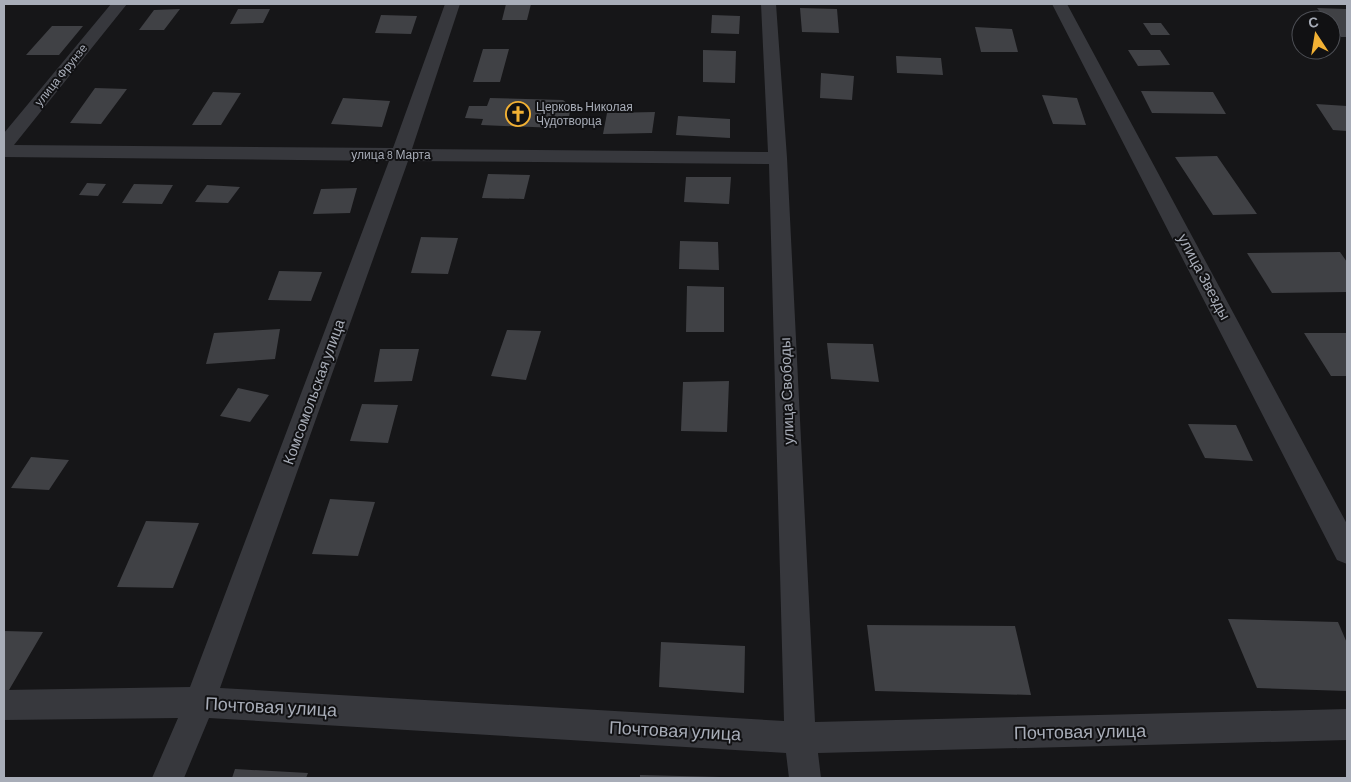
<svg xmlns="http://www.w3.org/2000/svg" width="1351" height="782" font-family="Barlow,sans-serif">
  <rect width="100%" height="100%" fill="#161618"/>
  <path fill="#404145" d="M506 4H531L527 20H502Z
    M800 8 837 9 839 33 802 32Z
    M1317 8 1346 9 1347 37H1341L1331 25V20H1327Z
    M180 9 164 30H139L154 10Z
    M238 9H270L263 23 230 24Z
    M381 15 417 16 411 34 375 33Z
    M712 15 740 16 739 34 711 33Z
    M1143 23H1161L1170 35H1151Z
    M52 26H83L59 55H26Z
    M975 27 1012 29 1018 52H981Z
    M483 49H509L500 82H473Z
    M703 50 736 51 735 83 703 82Z
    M1128 50H1160L1170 65 1138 66Z
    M896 56 941 58 943 75 897 73Z
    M821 73 854 76 852 100 820 98Z
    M95 88 127 89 101 124 70 123Z
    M1141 91 1213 92 1226 114 1152 113Z
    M213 92 241 93 221 125H192Z
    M1042 95 1077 98 1086 125 1053 124Z
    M343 98 390 101 382 127 331 124Z
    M490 98 563 100 569 105 570 111 569 117 557 128 481 125 483 119 465 118 469 106H487Z
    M1316 104 1347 106V131L1333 130Z
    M655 112 652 133 603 134 607 113Z
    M678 116 730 119V138L676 135Z
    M1217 156 1257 214 1213 215 1175 157Z
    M488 174 530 175 524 199 482 198Z
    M686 177H731L729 204 684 202Z
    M87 183 106 184 98 196 79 195Z
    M134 184 173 185 162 204 122 203Z
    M207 185 240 187 228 203 195 202Z
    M357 188 350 213 313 214 321 189Z
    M421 237 458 238 448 274 411 273Z
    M680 241 718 242 719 270 679 269Z
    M1340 252 1347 262V292L1272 293 1247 253Z
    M279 271 322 272 311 301 268 300Z
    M687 286 724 287V332H686Z
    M280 329 275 359 206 364 214 333Z
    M507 330 541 331 526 380 491 376Z
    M1304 333H1347V376H1331Z
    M827 343 873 344 879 382 831 379Z
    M380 349H419L412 381 374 382Z
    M729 381 727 432 681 431 683 382Z
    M238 388 269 395 250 422 220 416Z
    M362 404 398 405 388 443 350 441Z
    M1188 424 1236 425 1253 461 1205 458Z
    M31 457 69 460 49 490 11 488Z
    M330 499 375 502 358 556 312 554Z
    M146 521 199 523 173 588 117 587Z
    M1228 619 1338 622 1347 643V691L1257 688Z
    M867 625 1015 626 1031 695 875 691Z
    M4 631 43 632 9 690H4Z
    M661 642 745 646 744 693 659 687Z
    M235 769 308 773 306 778H232Z
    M640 775 720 777V778H640Z"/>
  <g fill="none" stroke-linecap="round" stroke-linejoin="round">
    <path fill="#37383d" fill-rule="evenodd" d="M111 4H127L14 145 393 148 445 4H460L412 149 768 152 761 4H776L787 158 815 722 1347 709V740L818 753 821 778H789L786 753 209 718 184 778H152L178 718 4 720V690L190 687 389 161 4 157V133ZM408 161 769 164 784 721 220 688Z
      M1052 4H1067L1347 524V564L1337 560Z"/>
  </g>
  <defs>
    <symbol id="church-ring" viewBox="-11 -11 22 22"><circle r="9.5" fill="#111113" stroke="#f2b134" stroke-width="1.5"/><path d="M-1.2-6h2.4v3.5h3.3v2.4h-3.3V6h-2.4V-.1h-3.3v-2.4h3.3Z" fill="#f2b134"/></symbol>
  </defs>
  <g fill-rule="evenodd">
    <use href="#church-ring" x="504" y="100" width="28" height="28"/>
  </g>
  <g text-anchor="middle" stroke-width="4" stroke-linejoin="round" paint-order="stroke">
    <g font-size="12" fill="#a8adb8" stroke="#111113">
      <text transform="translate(61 75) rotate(-51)" y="4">улица Фрунзе</text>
      <text x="391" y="159">улица 8 Марта</text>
    </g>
    <g font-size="12" fill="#a8adb8" stroke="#111113" text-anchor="start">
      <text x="536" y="111">Церковь Николая<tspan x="536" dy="14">Чудотворца</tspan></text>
    </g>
    <g font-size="15" fill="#a8adb8" stroke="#111113">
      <text transform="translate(1204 277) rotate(62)" y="5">улица Звезды</text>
      <text transform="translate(787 391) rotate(-92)" y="5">улица Свободы</text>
      <text transform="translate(314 392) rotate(-70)" y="5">Комсомольская улица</text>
    </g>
    <g font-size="18" fill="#a8adb8" stroke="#111113">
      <text transform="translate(271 707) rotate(3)" y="6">Почтовая улица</text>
      <text transform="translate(675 731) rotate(3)" y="6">Почтовая улица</text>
      <text transform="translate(1080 732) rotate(-1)" y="6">Почтовая улица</text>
    </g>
  </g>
  <rect width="1351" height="782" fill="none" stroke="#a8adb8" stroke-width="10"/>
  <g transform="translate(1316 35) rotate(348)"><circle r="24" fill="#111113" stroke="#4d4f55"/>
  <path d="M0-4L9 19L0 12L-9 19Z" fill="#f2b134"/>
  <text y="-8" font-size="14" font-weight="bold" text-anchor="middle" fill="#a8adb8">С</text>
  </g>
</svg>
